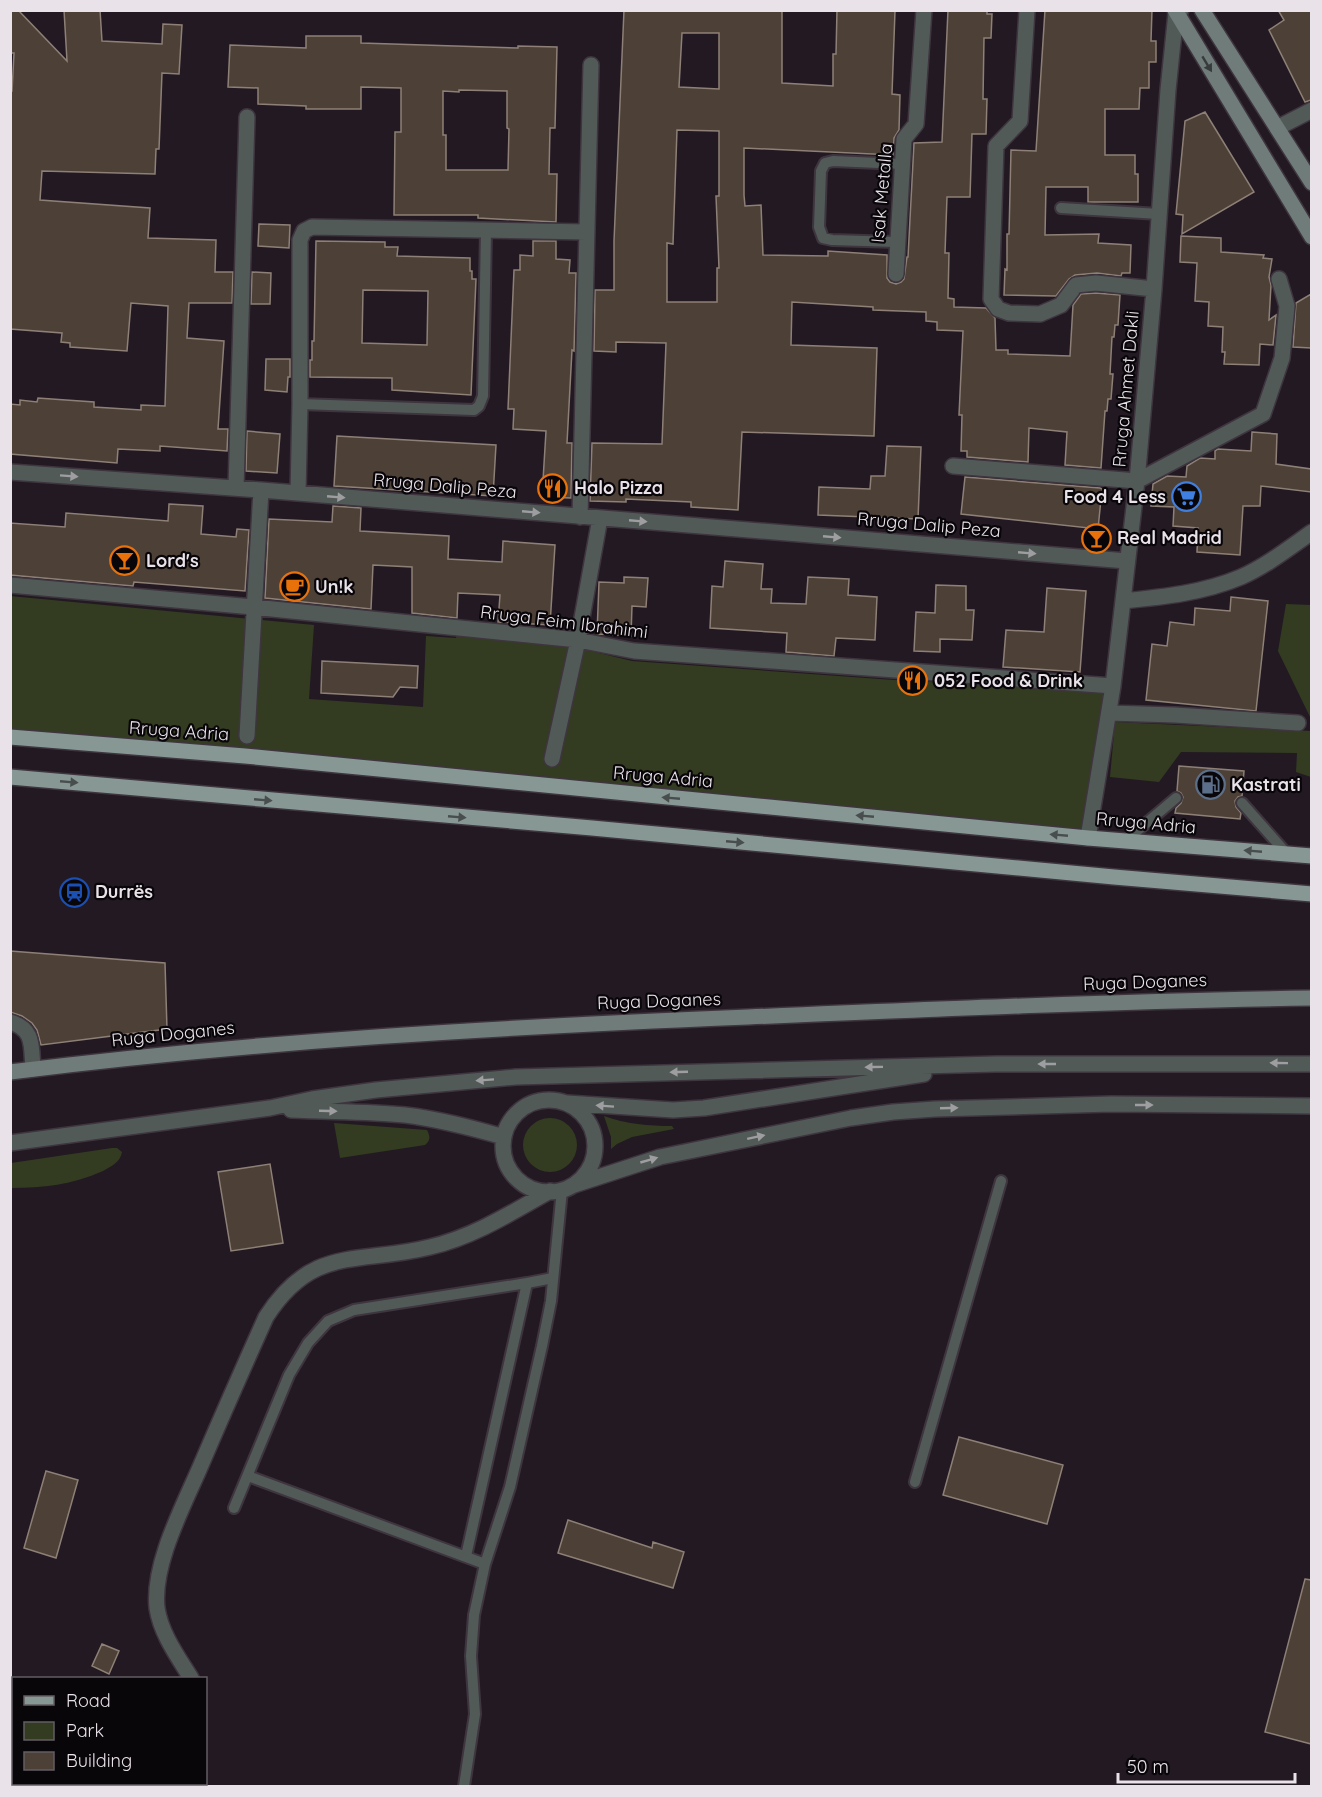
<svg xmlns="http://www.w3.org/2000/svg" width="1322" height="1797" font-family="Quicksand,sans-serif">
  <rect width="100%" height="100%" fill="#221923"/>
  <path fill="#333c21" d="M10 596 314 625 309 699 423 707 426 636 456 638 457 633 566 645 632 661 894 680 1104 692 1082 831 11 734Z
    M1286 604 1311 605V719L1278 651Z
    M1115 722 1311 731V777L1296 772 1297 753 1181 752 1159 782 1110 777Z
    M604 1116C626 1124 649 1126 672 1126L674 1129 632 1137 617 1144 611 1149V1137Z
    M523 1145a27 27 0 1 1 54 0a27 27 0 1 1-54 0Z
    M334 1123 427 1130C430 1136 431 1140 425 1145L340 1158Z
    M112 1148H117L122 1152C120 1163 111 1166 103 1171 72 1185 43 1188 11 1188V1163Z"/>
  <path fill="#4d4037" stroke="#8e8076" stroke-width="1.5" fill-rule="evenodd" d="M10 10H18L67 61 64 10H100L102 41 162 44 163 24 182 25 179 74 162 73 159 149H156L155 174 42 171 40 200 150 208 148 238 216 240 215 272H233L232 303H189L187 338 224 341 218 429H228L227 451 160 446V451L118 449 117 463 10 454V404L20 405V400L37 402 38 398 94 402V407L141 410V405L165 406 168 306 131 303 127 351 70 347V343L61 342 62 333 10 329V91H12L14 53H10Z
    M624 10H782V83L833 86V54H836L837 10 895 11 892 94 900 95 899 130 894 138 893 155 744 148V195L745 206 761 205 763 255 828 256V251L887 255V278L890 282 896 284 901 282 904 279 907 257H908L914 143 942 142 948 10H987V14H992L991 38H984L983 99H987L986 134H972L970 197H947L945 253H949L948 298 954 299V307L986 308 995 318 996 350H1008V354L1070 356 1073 305 1081 294 1096 293 1120 295 1118 325H1115L1114 337H1112L1110 374H1113L1111 399H1108L1107 411H1105L1101 468 1065 465 1067 432 1029 428 1028 462 967 457V451H961L962 415H959L963 331 937 330V322L926 321V312L873 310V307L792 302 791 345 877 348 874 436 742 432 738 510 691 507V502L626 499V502L590 501 592 443 662 444 666 343 616 342V352L594 351 595 290H614V241ZM682 33H719V89L679 87ZM677 130 719 131V196H716L719 268H717V302H667V243L673 244Z
    M1045 10H1152L1151 41H1156V62H1149V88H1140L1139 109H1105V155H1135V174H1138V202H1088V187H1046L1045 235 1099 234 1098 243 1131 245 1130 273H1122L1121 276 1097 273 1075 275 1069 279 1056 296 1004 295 1005 269 1007 270V234H1009L1011 150 1036 151Z
    M1278 10H1311V100L1305 102 1269 30 1284 20Z
    M306 36H361V43L518 48V46L557 47 555 128H550L549 174H557L556 222 478 218V215H394L395 132H401V88L361 87V109H306V106L258 104V88L228 87 230 45 306 48ZM459 90 507 91V128L509 129 508 170H446V135H443V91L459 92Z
    M1205 112 1254 192 1182 234 1183 215 1176 214 1185 121Z
    M259 224 290 225 289 248 258 246Z
    M1181 236 1221 238V252L1264 255 1263 258 1272 259 1269 277 1271 285 1269 320 1276 315 1273 345 1260 344 1259 365 1224 364 1225 352H1222L1223 327 1208 326 1209 302 1195 301 1197 263 1180 262Z
    M316 241 385 242V247H398L397 256 470 258V271H472V279H476L471 395 392 390V378L310 377V360H312V341H314ZM363 290 428 291 427 345 362 343Z
    M533 241H556V259L570 260 569 273H576L574 351 572 350 567 443H572L571 498 542 497 546 431 513 429 514 409H508L514 270H520V255L533 256Z
    M252 272 271 273 270 304H251Z
    M1311 294V348L1293 347 1296 303Z
    M266 359H290V377H288L287 392 265 390Z
    M247 431 280 434 277 473 246 471Z
    M1252 432 1277 434 1276 464 1311 469V492L1261 486 1260 506H1243L1240 555 1197 552 1198 528 1173 526 1174 507 1151 506 1153 484 1167 476 1186 477 1187 466 1200 458 1215 459V451L1218 449 1251 451Z
    M337 436 496 445 493 496 334 486Z
    M887 446 921 447 918 519 818 515 819 487 870 489 871 476H885Z
    M965 477 1100 488 1102 489 1098 529 961 514Z
    M169 504 203 506 201 534 236 537 237 529 249 530 245 591 134 582 133 586 10 575V523L65 527 66 513 168 521Z
    M333 506 361 508 360 531 449 536 448 559 502 562 503 541 555 545 550 625 498 622 500 595 458 593 457 618 412 613V567L373 565 371 609 265 598 269 519 332 522Z
    M725 561 763 564 761 589H772L771 603 806 604 808 577 849 579 848 595 877 597 875 640 836 638 834 656 786 652 787 633 710 628 712 586 723 587Z
    M624 577 648 578 646 607 632 606 631 636 597 634 599 582 624 583Z
    M936 585 966 586V610H974L972 640 940 639V652L914 651 916 612 935 613Z
    M1047 588 1086 591 1080 672 1003 667 1006 630 1044 632Z
    M1231 597 1268 601 1256 711 1146 700 1152 644 1167 646 1170 622 1194 625 1195 608 1230 611Z
    M322 661 418 666 417 688 400 687 393 697 321 693Z
    M1179 766 1244 771 1242 796 1238 797 1235 801 1236 807 1241 813 1240 819 1175 813 1176 808 1181 803 1183 797 1181 793 1177 791Z
    M10 951 165 963 167 1029 41 1045 37 1030 32 1023 22 1016 10 1012Z
    M270 1164 283 1243 231 1251 218 1172Z
    M959 1437 1063 1465 1047 1524 943 1495Z
    M46 1471 78 1480 56 1558 24 1548Z
    M568 1520 652 1548 653 1542 684 1552 673 1588 558 1553Z
    M1305 1579 1311 1580V1744L1265 1732Z
    M102 1644 119 1651 109 1674 92 1666Z"/>
  <g fill="none" stroke-linecap="round" stroke-linejoin="round">
    <defs>
      <path id="lane" d="M1061 208 1159 214
        M897 242 832 240 823 238 819 227 821 171 825 163 833 161 902 164
        M300 404 474 410 479 406 483 396 486 230
        M1242 803 1287 854
        M1125 841 1176 798
        M248 1476 485 1564
        M915 1482 1001 1181
        M234 1508 289 1375 308 1343 328 1321 354 1310 527 1283 553 1278
        M466 1556 527 1283
        M464 1786 475 1714 471 1656 474 1615 485 1564 510 1487 542 1346 551 1301 562 1190"/>
      <path id="street" d="M1027 10 1020 121 996 146 991 299 998 309 1009 313 1040 314 1061 305 1076 285 1096 283 1154 289
        M1277 128 1312 110
        M896 274 904 139 916 124 924 10
        M953 466 1137 481 1263 414 1282 358 1287 306 1279 279
        M10 472 261 490 1127 561
        M236 488 247 117
        M298 493 300 404V240L304 231 312 227 587 232
        M580 517 591 65
        M10 585 253 607 578 640 634 651 1113 686
        M1123 601C1163 597 1203 593 1241 577 1266 566 1289 548 1312 532
        M1109 713 1175 715 1298 723
        M247 736 261 490
        M552 759 578 640 600 518
        M1088 838 1113 686 1137 481 1154 289 1168 90 1176 13 1181 10
        M10 1022C35 1029 31 1047 33 1069
        M503 1146a46 46 0 1 1 92 0a46 46 0 1 1-92 0Z
        M567 1103 673 1110 704 1108 924 1074
        M291 1110C329 1112 367 1111 405 1115 439 1119 472 1128 504 1137
        M10 1143 270 1108 312 1099 376 1090 516 1077 996 1064H1312
        M574 1185 660 1157 851 1118 893 1112 935 1109 1111 1104 1312 1106
        M191 1678C178 1657 161 1634 157 1608 152 1564 184 1505 201 1465 222 1416 244 1366 266 1317 313 1244 358 1265 430 1247 473 1237 511 1213 550 1191
        M187 1786 188 1784"/>
      <path id="secondary" d="M1175 10 1312 237
        M1202 10 1312 183
        M10 1072C256 1041 502 1027 748 1017 936 1009 1124 1001 1312 998"/>
      <path id="primary" d="M10 737 245 756 1088 838 1312 856
        M10 777 592 828 1114 877 1312 894"/>
    </defs>
    <use href="#lane" stroke="#3e353f" stroke-width="14"/>
    <use href="#street" stroke="#3e353f" stroke-width="18"/>
    <use href="#secondary" stroke="#3e353f" stroke-width="18"/>
    <use href="#primary" stroke="#3e353f" stroke-width="18"/>
    <use href="#lane" stroke="#525a58" stroke-width="10"/>
    <use href="#street" stroke="#525a58" stroke-width="15"/>
    <use href="#secondary" stroke="#707c79" stroke-width="15"/>
    <use href="#primary" stroke="#879793" stroke-width="15"/>
  </g>
  <defs><path id="oneway-solid" d="M-6-.8H1V-3.2L6.5 0L1 3.2V.8H-6Z" transform="scale(1.5)"/></defs>
  <use fill="#373b3c" href="#oneway-solid" transform="translate(1207 64) rotate(59)"/>
  <g fill="#9e9ea0">
    <use href="#oneway-solid" transform="translate(69 476) rotate(4)"/>
    <use href="#oneway-solid" transform="translate(336 497) rotate(5)"/>
    <use href="#oneway-solid" transform="translate(531 512) rotate(5)"/>
    <use href="#oneway-solid" transform="translate(638 521) rotate(5)"/>
    <use href="#oneway-solid" transform="translate(832 537) rotate(5)"/>
    <use href="#oneway-solid" transform="translate(1027 553) rotate(5)"/>
    <use href="#oneway-solid" transform="translate(1279 1063) rotate(-179)"/>
    <use href="#oneway-solid" transform="translate(1047 1064) rotate(180)"/>
    <use href="#oneway-solid" transform="translate(874 1067) rotate(179)"/>
    <use href="#oneway-solid" transform="translate(679 1072) rotate(178)"/>
    <use href="#oneway-solid" transform="translate(485 1080) rotate(176)"/>
    <use href="#oneway-solid" transform="translate(1144 1105)"/>
    <use href="#oneway-solid" transform="translate(605 1106) rotate(-176)"/>
    <use href="#oneway-solid" transform="translate(949 1108) rotate(-2)"/>
    <use href="#oneway-solid" transform="translate(328 1111) rotate(2)"/>
    <use href="#oneway-solid" transform="translate(756 1137) rotate(-12)"/>
    <use href="#oneway-solid" transform="translate(649 1160) rotate(-16)"/>
  </g>
  <g fill="#484e4e">
    <use href="#oneway-solid" transform="translate(69 782) rotate(5)"/>
    <use href="#oneway-solid" transform="translate(671 798) rotate(-175)"/>
    <use href="#oneway-solid" transform="translate(263 800) rotate(5)"/>
    <use href="#oneway-solid" transform="translate(865 816) rotate(-175)"/>
    <use href="#oneway-solid" transform="translate(457 817) rotate(5)"/>
    <use href="#oneway-solid" transform="translate(1059 835) rotate(-175)"/>
    <use href="#oneway-solid" transform="translate(735 842) rotate(5)"/>
    <use href="#oneway-solid" transform="translate(1253 851) rotate(-175)"/>
  </g>
  <defs>
    <symbol id="restaurant-ring" viewBox="-11 -11 22 22"><circle r="9.5" fill="#09060a" stroke="#e8710a" stroke-width="1.5"/><path d="M-5-6h1v4h1v-4h1v4h1v-4h1v5L-1.5 .5V6h-2V.5L-5-1ZM5-6V6H3V1.5H1.5Q1.5-4 5-6Z" fill="#e8710a"/></symbol>
    <symbol id="supermarket-ring" viewBox="-11 -11 22 22"><circle r="9.5" fill="#09060a" stroke="#3f7fe0" stroke-width="1.5"/><path d="M-6-5.5h2.5l.6 2H6L4.5 2H-2.5L-4.4-4H-6ZM-1.5 3.2a1.3 1.3 0 1 0 .1 0ZM3 3.2a1.3 1.3 0 1 0 .1 0Z" fill="#3f7fe0"/></symbol>
    <symbol id="bar-ring" viewBox="-11 -11 22 22"><circle r="9.5" fill="#09060a" stroke="#e8710a" stroke-width="1.5"/><path d="M-6-5H6L.8 .8V4.5H3.5V6h-7V4.5H-.8V.8Z" fill="#e8710a"/></symbol>
    <symbol id="cafe-ring" viewBox="-11 -11 22 22"><circle r="9.5" fill="#09060a" stroke="#e8710a" stroke-width="1.5"/><path d="M-5.5-4.5H6V0H3Q3 3.5 0 3.5H-2.5Q-5.5 3.5-5.5 0ZM3-3.2v2h1.7v-2ZM-6 4.5H4V6H-6Z" fill="#e8710a"/></symbol>
    <symbol id="fuel-ring" viewBox="-11 -11 22 22"><circle r="9.5" fill="#09060a" stroke="#5c6f8a" stroke-width="1.5"/><path d="M-5.5-6h7V0h2V4h1.3V-2.5L3-4.5l.8-.8L6-3V5H2.5V1h-1V6h-7ZM-4.2-4.7v3.2H.2V-4.7Z" fill="#5c6f8a"/></symbol>
    <symbol id="station-ring" viewBox="-11 -11 22 22"><circle r="9.5" fill="#09060a" stroke="#1a4fb4" stroke-width="1.5"/><path d="M-3-6H3Q5-6 5-4V2Q5 4 3 4L4.5 6H3L1.5 4h-3L-3 6H-4.5L-3 4Q-5 4-5 2V-4Q-5-6-3-6ZM-3.5-4v3h7v-3ZM-3.5 1v1.5H-2V1ZM2 1v1.5H3.5V1Z" fill="#1a4fb4"/></symbol>
  </defs>
  <g fill-rule="evenodd">
    <use href="#restaurant-ring" x="536" y="472" width="33" height="33"/>
    <use href="#supermarket-ring" x="1170" y="480" width="33" height="33"/>
    <use href="#bar-ring" x="1080" y="522" width="33" height="33"/>
    <use href="#bar-ring" x="108" y="544" width="33" height="33"/>
    <use href="#cafe-ring" x="278" y="570" width="33" height="33"/>
    <use href="#restaurant-ring" x="896" y="664" width="33" height="33"/>
    <use href="#fuel-ring" x="1194" y="768" width="33" height="33"/>
    <use href="#station-ring" x="58" y="876" width="33" height="33"/>
  </g>
  <g text-anchor="middle" stroke-width="4.5" stroke-linejoin="round" paint-order="stroke">
    <g font-size="18" fill="#e9e2e9" stroke="#09060a">
      <text transform="translate(882 193) rotate(-85)" y="6">Isak Metalla</text>
      <text transform="translate(1126 389) rotate(-85)" y="6">Rruga Ahmet Dakli</text>
      <text transform="translate(445 486) rotate(5)" y="6">Rruga Dalip Peza</text>
      <text transform="translate(929 525) rotate(5)" y="6">Rruga Dalip Peza</text>
      <text transform="translate(564 622) rotate(7)" y="6">Rruga Feim Ibrahimi</text>
      <text transform="translate(179 731) rotate(4)" y="6">Rruga Adria</text>
      <text transform="translate(663 777) rotate(5)" y="6">Rruga Adria</text>
      <text transform="translate(1146 823) rotate(5)" y="6">Rruga Adria</text>
      <text transform="translate(1145 982) rotate(-2)" y="6">Ruga Doganes</text>
      <text transform="translate(659 1001) rotate(-2)" y="6">Ruga Doganes</text>
      <text transform="translate(173 1034) rotate(-6)" y="6">Ruga Doganes</text>
    </g>
    <g font-size="18" font-weight="bold" fill="#e9e2e9" stroke="#09060a" text-anchor="start">
      <text x="574" y="494">Halo Pizza</text>
      <text x="1166" y="503" text-anchor="end">Food 4 Less</text>
      <text x="1117" y="544">Real Madrid</text>
      <text x="146" y="567">Lord's</text>
      <text x="315" y="593">Un!k</text>
      <text x="934" y="687">052 Food &amp; Drink</text>
      <text x="1231" y="791">Kastrati</text>
      <text x="95" y="898">Durrës</text>
    </g>
  </g>
  <rect width="1322" height="1797" fill="none" stroke="#e9e2e9" stroke-width="24"/>
  <rect x="12" y="1677" width="195" height="108" fill="#09060a" stroke="#635e63" stroke-width="1.5"/>
  <rect x="24" y="1696" width="30" height="9" fill="#879793" stroke="#635e63" stroke-width="1.5"/>
  <text x="66" y="1707" font-size="18" fill="#e9e2e9">Road</text>
  <rect x="24" y="1722" width="30" height="18" fill="#333c21" stroke="#635e63" stroke-width="1.5"/>
  <text x="66" y="1737" font-size="18" fill="#e9e2e9">Park</text>
  <rect x="24" y="1752" width="30" height="18" fill="#4d4037" stroke="#635e63" stroke-width="1.5"/>
  <text x="66" y="1767" font-size="18" fill="#e9e2e9">Building</text>
  <path d="M1118 1773v9h177v-9" fill="none" stroke="#e9e2e9" stroke-width="3"/>
  <text x="1127" y="1773" font-size="18" fill="#e9e2e9" stroke="#09060a" stroke-width="4.5" paint-order="stroke">50 m</text>
</svg>
